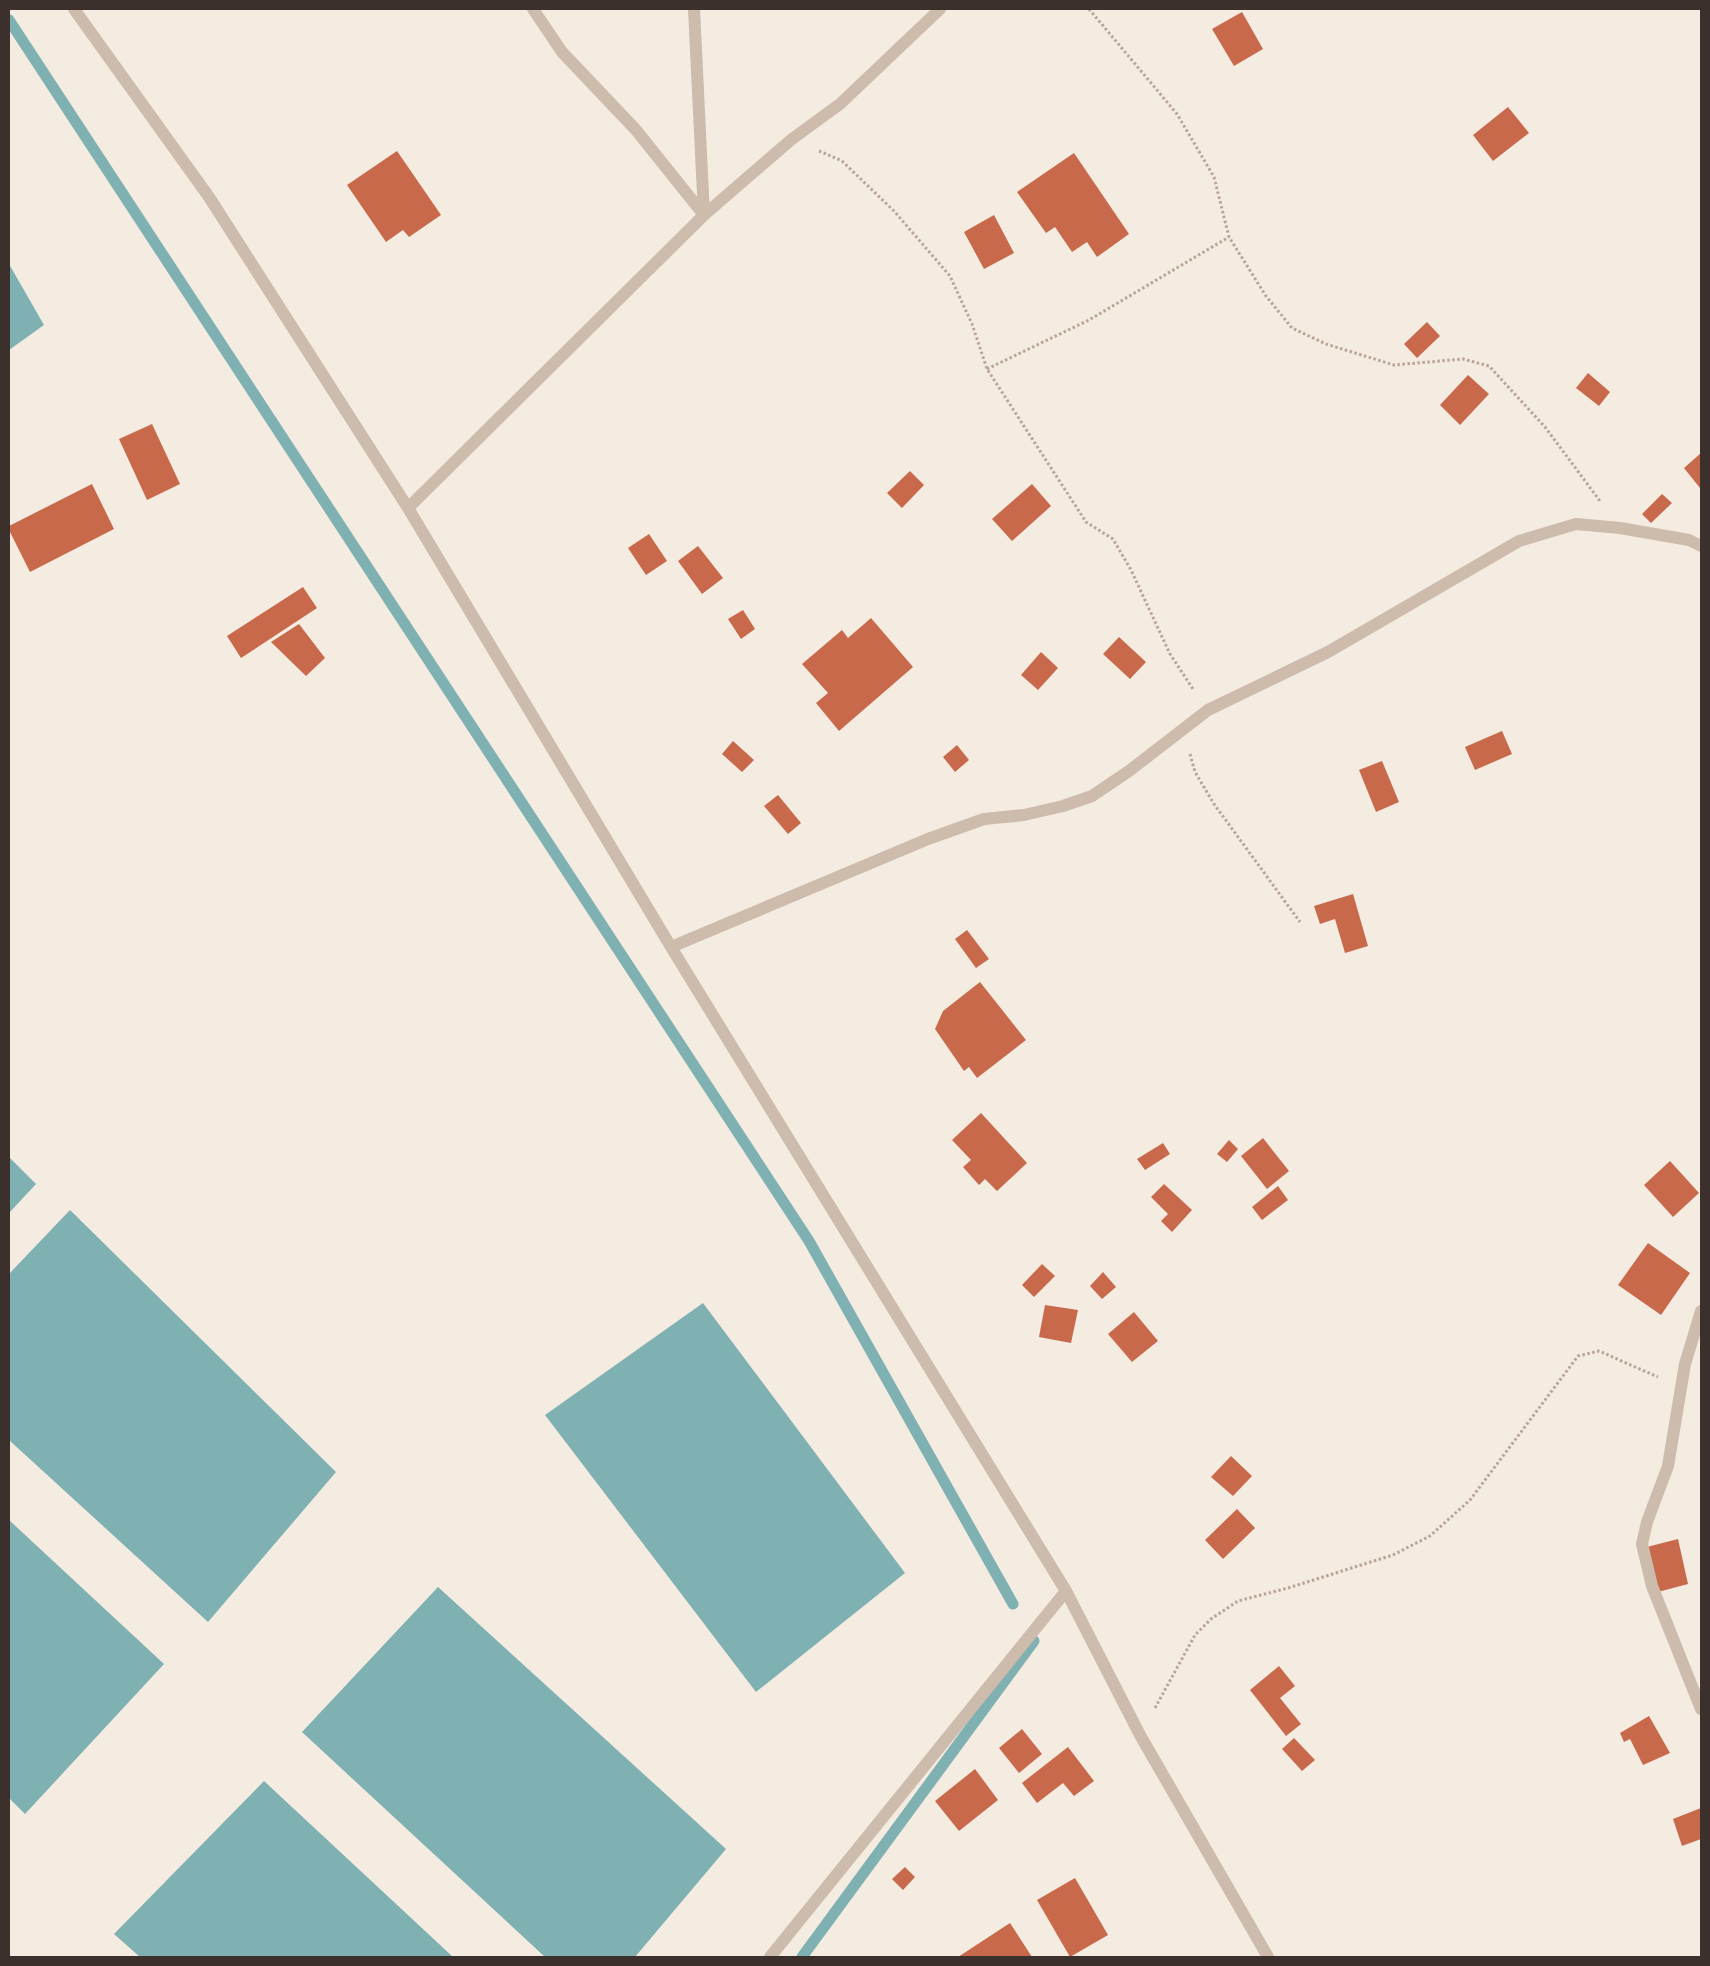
<svg xmlns="http://www.w3.org/2000/svg" width="1710" height="1966" font-family="Overpass,sans-serif">
  <rect width="100%" height="100%" fill="#f4ebe1"/>
  <path fill="#7fb0b2" d="M9 264 44 325 9 350Z
    M9 1157 36 1184 9 1213Z
    M70 1210 336 1472 208 1622 9 1440V1274Z
    M703 1303 905 1573 756 1692 545 1415Z
    M9 1520 164 1664 25 1814 9 1798Z
    M438 1587 726 1849 635 1957H545L302 1732Z
    M264 1781 453 1957H140L114 1934Z"/>
  <g fill="none" stroke-linecap="round" stroke-linejoin="round">
    <path stroke="#7fb0b2" stroke-width="11" d="M9 20 809 1241 1013 1604
      M802 1957 1034 1641"/>
  </g>
  <path fill="#c8694b" d="M1242 12 1263 49 1234 66 1212 29Z
    M1508 107 1529 133 1493 161 1473 135Z
    M397 151 441 215 409 237 403 230 386 242 347 185Z
    M1074 153 1129 234 1097 257 1087 242 1072 252 1055 227 1046 233 1017 192Z
    M994 215 1014 253 984 269 964 232Z
    M1427 322 1440 336 1417 358 1404 344Z
    M1588 373 1610 392 1599 406 1576 388Z
    M1468 375 1489 394 1460 425 1440 405Z
    M152 424 180 484 147 500 119 439Z
    M1701 453V487L1700 488 1684 468Z
    M910 471 924 485 902 508 887 493Z
    M92 484 114 529 30 572 9 530V526Z
    M1032 484 1051 506 1012 541 992 519Z
    M1662 494 1672 503 1651 523 1642 514Z
    M649 534 667 561 646 575 628 548Z
    M698 546 723 578 702 594 678 561Z
    M303 587 317 608 241 658 227 636Z
    M743 610 755 629 741 639 728 619Z
    M871 618 913 667 839 731 816 703 828 693 802 664 842 630 848 638Z
    M299 624 325 658 306 676 271 642Z
    M1119 637 1146 662 1130 679 1103 654Z
    M1041 652 1058 668 1038 690 1021 675Z
    M1502 731 1512 754 1475 770 1465 747Z
    M733 741 754 760 742 772 722 754Z
    M957 745 969 760 955 772 943 757Z
    M1382 761 1399 802 1376 812 1359 770Z
    M778 795 801 823 788 834 764 806Z
    M1353 894 1368 946 1345 953 1335 919 1320 924 1314 906Z
    M967 930 989 959 976 968 955 939Z
    M980 982 1026 1040 977 1078 969 1067 964 1071 935 1029 943 1011Z
    M981 1113 1027 1163 997 1191 985 1179 979 1185 963 1167 971 1160 952 1140Z
    M1263 1138 1289 1171 1267 1189 1241 1156Z
    M1229 1140 1238 1149 1227 1162 1217 1154Z
    M1163 1143 1170 1154 1145 1170 1137 1159Z
    M1670 1161 1699 1193 1673 1217 1644 1185Z
    M1164 1184 1192 1210 1172 1232 1161 1221 1168 1214 1151 1197Z
    M1278 1186 1288 1200 1262 1220 1252 1207Z
    M1648 1243 1690 1273 1661 1315 1618 1285Z
    M1042 1264 1055 1276 1034 1297 1022 1285Z
    M1103 1272 1116 1287 1102 1299 1090 1286Z
    M1045 1305 1078 1310 1071 1343 1039 1337Z
    M1134 1312 1158 1341 1132 1362 1108 1334Z
    M1231 1456 1252 1476 1233 1496 1211 1477Z
    M1237 1509 1255 1528 1223 1559 1205 1540Z
    M1678 1539 1688 1584 1658 1592 1647 1547Z
    M1279 1666 1295 1686 1280 1698 1301 1724 1286 1736 1250 1690Z
    M1649 1716 1670 1753 1643 1765 1630 1739 1624 1742 1620 1733Z
    M1022 1729 1042 1754 1019 1773 999 1748Z
    M1294 1738 1315 1760 1302 1771 1282 1749Z
    M1068 1747 1094 1781 1074 1796 1063 1783 1037 1803 1022 1783Z
    M975 1769 998 1800 959 1831 935 1801Z
    M1701 1808V1839L1682 1846 1673 1819Z
    M905 1867 915 1877 903 1890 892 1879Z
    M1075 1878 1108 1935 1070 1957 1037 1900Z
    M1010 1923 1032 1957H958Z"/>
  <g fill="none" stroke-linecap="round" stroke-linejoin="round">
    <path stroke="#b9a596" stroke-width="3" stroke-dasharray="2.5 2.5" stroke-linecap="butt" d="M1089 9 1177 114 1214 177 1229 237 1266 296 1292 328 1326 344 1394 365 1463 359 1489 366 1545 427 1600 501
      M819 151 842 161 894 211 950 276 972 324 987 369 1086 522 1113 539 1131 570 1170 654 1193 689
      M987 369 1089 320 1229 237
      M1190 754 1195 772 1214 804 1300 922
      M1155 1708 1195 1635 1211 1619 1238 1601 1288 1588 1393 1555 1430 1536 1470 1500 1578 1356 1599 1351 1658 1377"/>
    <path stroke="#cdbbac" stroke-width="12" d="M74 9 209 197 408 508 671 947 1066 1591 1140 1735 1268 1957
      M533 9 562 52 636 130 704 215 792 139 840 104 940 9
      M408 508 704 215 694 9
      M671 947 928 839 984 819 1024 815 1063 806 1092 796 1129 771 1208 710 1328 652 1519 541 1576 524 1620 528 1689 540 1701 546
      M1701 1311 1685 1364 1668 1466 1647 1522 1642 1544 1652 1586 1701 1709
      M770 1957 1066 1591"/>
  </g>
  <rect width="1710" height="1966" fill="none" stroke="#3b302b" stroke-width="20"/>
</svg>
